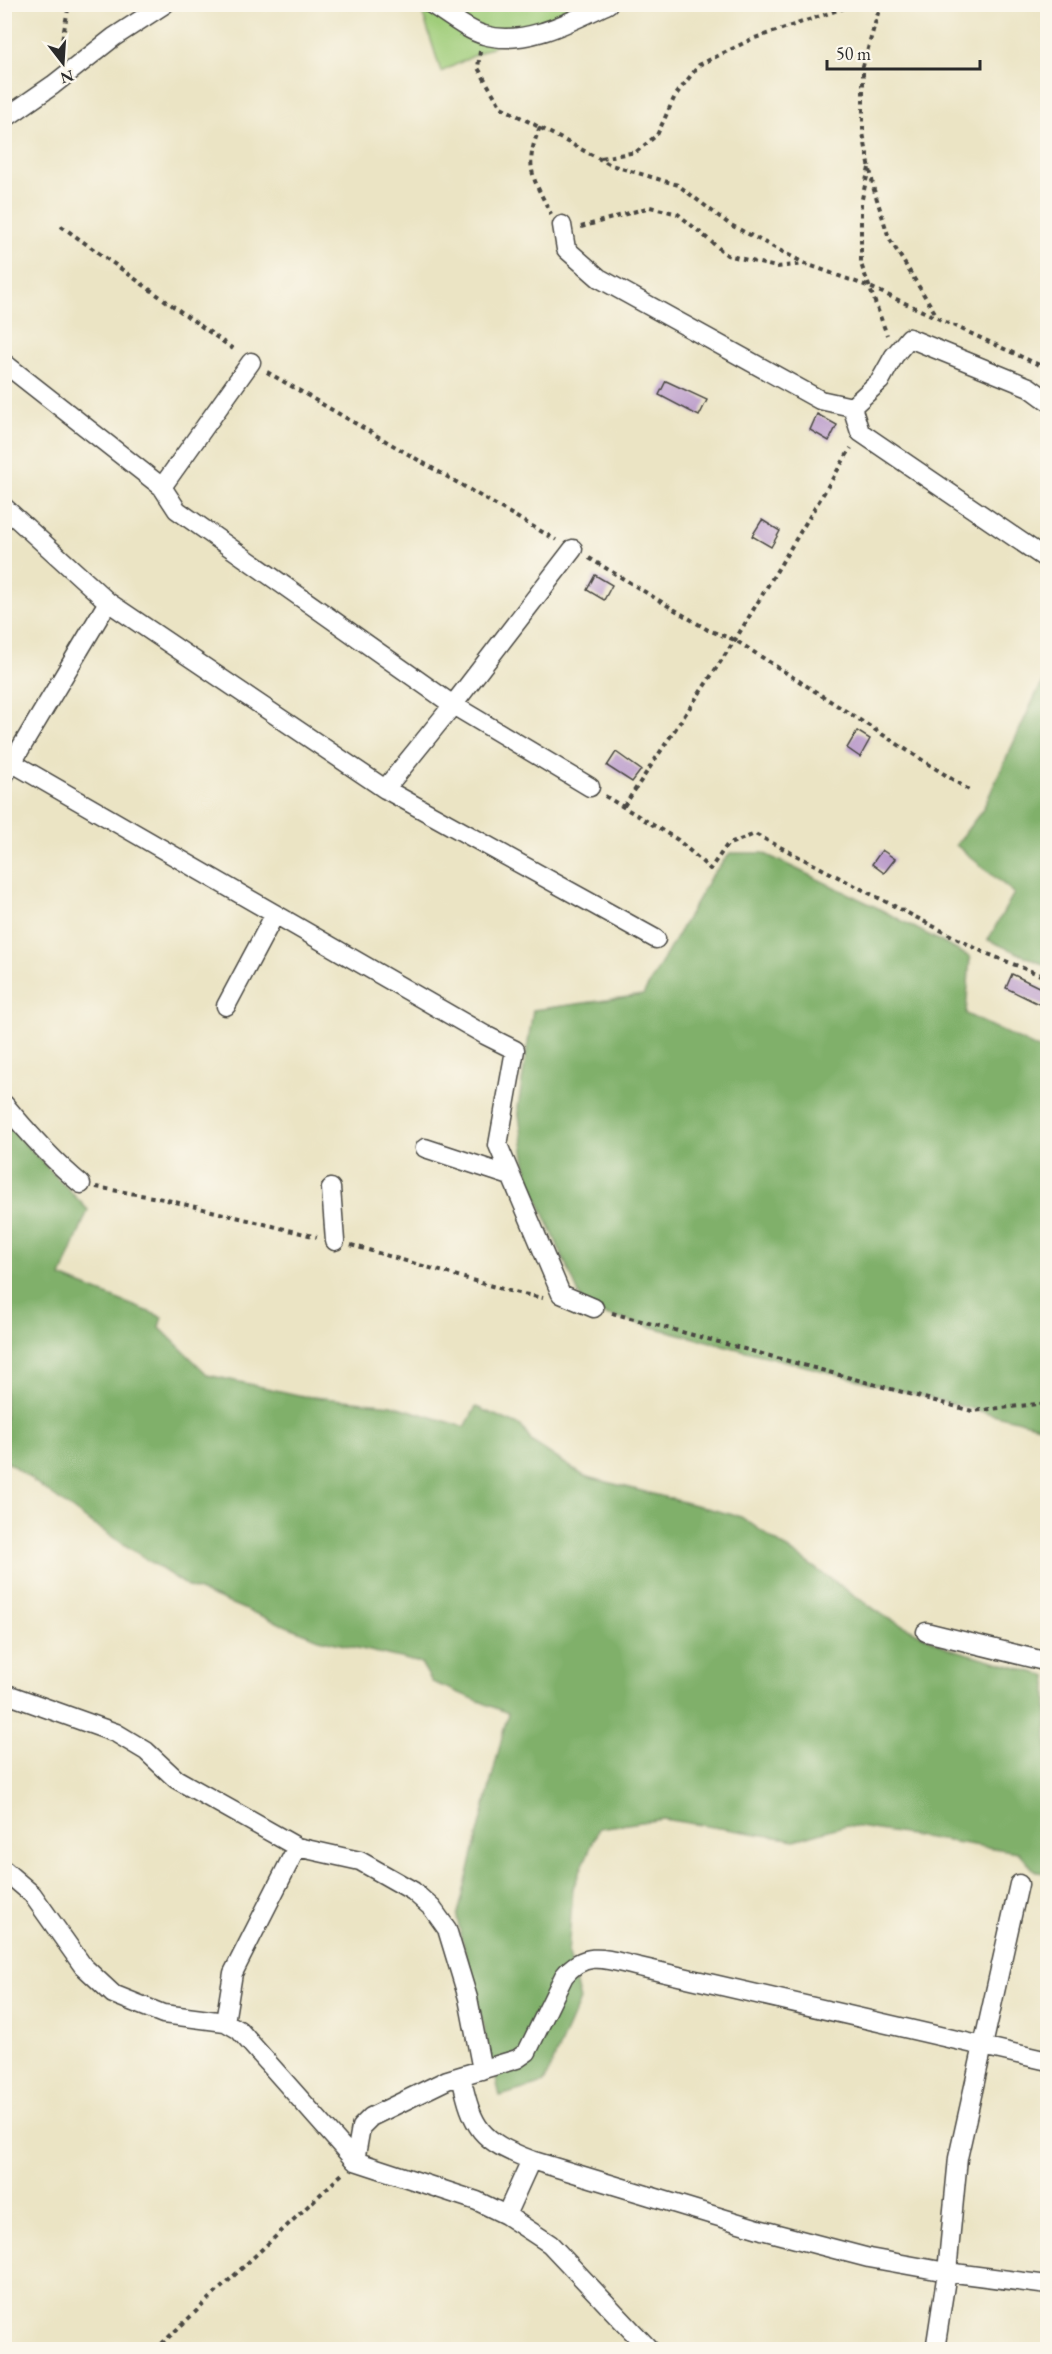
<svg xmlns="http://www.w3.org/2000/svg" width="1052" height="2354" font-family="'EB Garamond',serif">
  <rect width="100%" height="100%" fill="#fbf7ec"/>
  <filter id="ink" filterUnits="userSpaceOnUse"><feTurbulence type="fractalNoise" baseFrequency=".0167" numOctaves="2"/><feDisplacementMap in="SourceGraphic" scale="12" xChannelSelector="R" yChannelSelector="G"/><feConvolveMatrix kernelMatrix="1 2 1 2 8 2 1 2 1" color-interpolation-filters="sRGB"/></filter>
  <filter id="wash" filterUnits="userSpaceOnUse"><feTurbulence type="fractalNoise" baseFrequency=".008" numOctaves="4" result="noise"/><feDisplacementMap in="SourceGraphic" scale="24" xChannelSelector="R" yChannelSelector="G"/><feGaussianBlur stdDeviation="1.35" result="paint"/><feColorMatrix in="noise" values="0 0 0 0 0 0 0 0 0 0 0 0 0 0 0 0 0 1.4 0 .05"/><feComposite in="paint" operator="in"/></filter>
  <g filter="url(#wash)">
    <rect width="100%" height="100%" fill="#ebe4c4"/>
    <path fill="#a0cd7a" stroke="#667c52" stroke-width="1.5" d="M420 5H608L508 39 441 72Z"/>
    <path fill="#80b06a" stroke="#566e4a" stroke-width="1.5" d="M1047 677V966L988 940 1014 893 956 845 983 809 1037 692Z
      M730 853H763L874 906 970 957 966 1014 1047 1053 1048 1222 1043 1248 1048 1250 1047 1428 586 1310 528 1177 518 1108 533 1010 643 995 710 878Z
      M5 1123 88 1210 61 1277 162 1317 159 1327 208 1375 303 1396 392 1405 465 1427 476 1407 521 1426 532 1442 584 1476 741 1517 886 1617 948 1648 1047 1676V1873L1036 1872 1018 1852 846 1825 795 1840 663 1819 599 1828 573 1888 568 1954 580 2000 544 2083 500 2096 457 1918 508 1713 432 1682 421 1663 319 1639 189 1587 85 1519 9 1463 5 1462Z"/>
    <g id="blocks">
      <path fill="#b797c9" d="M666 381 707 400 699 416 659 395Z
        M817 414 837 425 829 441 810 430Z
        M762 520 780 531 771 547 752 536Z
        M595 575 612 585 604 600 587 590Z
        M857 731 870 739 860 757 847 748Z
        M616 752 641 770 632 782 607 766Z
        M882 850 895 859 884 873 872 864Z
        M1012 974 1047 991V1008L1006 988Z"/>
    </g>
  </g>
  <g filter="url(#ink)">
    <use href="#blocks" fill-opacity="0" stroke="#484742" stroke-width="1.5"/>
    <g fill="none" stroke-linecap="round" stroke-linejoin="round">
      <defs>
        <path id="street" d="M431 4C446 13 468 31 484 35 525 47 571 21 608 4
          M4 119 53 85 114 37 165 4
          M562 225 566 249 599 278 820 400 852 407 880 381 894 356 909 338 1029 387 1048 401
          M4 363 162 487 177 510 453 705 590 787
          M852 407 860 432 1048 560
          M162 487 251 362
          M4 507 108 602
          M4 758 485 1035 515 1050 498 1145 561 1294 594 1308
          M4 776 108 602 385 789 453 705 573 549
          M385 789 656 939
          M226 1006 275 914
          M4 1104C28 1133 52 1160 81 1184
          M425 1148 510 1176
          M331 1188 335 1241
          M926 1632 1048 1662
          M4 1693 116 1733 146 1751 176 1779 297 1847 360 1861 413 1891 432 1908 447 1929 468 1998 482 2070
          M4 1870 32 1894 83 1966 113 1994 163 2014 225 2022 239 2030 355 2161 477 2201 506 2215 531 2160C480 2140 473 2130 461 2076
          M225 2022 233 1973 297 1847
          M531 2160 762 2230 869 2258 947 2272 958 2158 1019 1884
          M355 2161 361 2127 371 2117 447 2080 517 2059 527 2052 564 1976C585 1950 606 1959 635 1966L1048 2061
          M506 2215 550 2244 650 2350
          M935 2350 947 2272 1048 2285"/>
      </defs>
      <use href="#street" stroke="#484742" stroke-width="21"/>
      <path stroke="#484742" stroke-width="4" stroke-dasharray="4.5 4.5" stroke-linecap="butt" d="M884 4 878 13 863 66V133L874 190 889 238 937 316
        M480 51 478 68 501 107 611 165 678 185 729 224 806 264 870 287 1048 369
        M59 57 69 4
        M540 127C523 167 533 178 551 214
        M601 158 636 152 657 135 675 96 699 65 752 39 856 4
        M869 168 861 203V264L887 335
        M61 226 236 351
        M581 227 650 207 678 214 727 255 776 267 806 264
        M267 372 556 540
        M589 558 708 630 735 640 969 790
        M605 796 678 840 710 869 727 845 755 834 983 952 1048 978
        M624 806 735 640 851 448
        M96 1187 163 1199 317 1237
        M351 1245 509 1291 543 1298
        M612 1313 972 1411 1048 1403
        M155 2350 342 2174"/>
      <use href="#street" stroke="#fff" stroke-width="18"/>
    </g>
  </g>
  <rect width="1052" height="2354" fill="none" stroke="#fbf7ec" stroke-width="24"/>
  <g transform="translate(63 63) rotate(163)" stroke="#fbf7ec" stroke-width="4.5" paint-order="stroke">
  <path d="M0-4.5L10 22L0 15L-10 22Z" fill="#2b2b2b"/>
  <text y="-9" font-size="16" font-weight="bold" text-anchor="middle" fill="#2b2b2b">N</text>
  </g>
  <path d="M827 60v9h153v-9" fill="none" stroke="#2b2b2b" stroke-width="3"/>
  <text x="836" y="60" font-size="18" fill="#2b2b2b" stroke="#fbf7ec" stroke-width="4.5" paint-order="stroke">50 m</text>
</svg>
